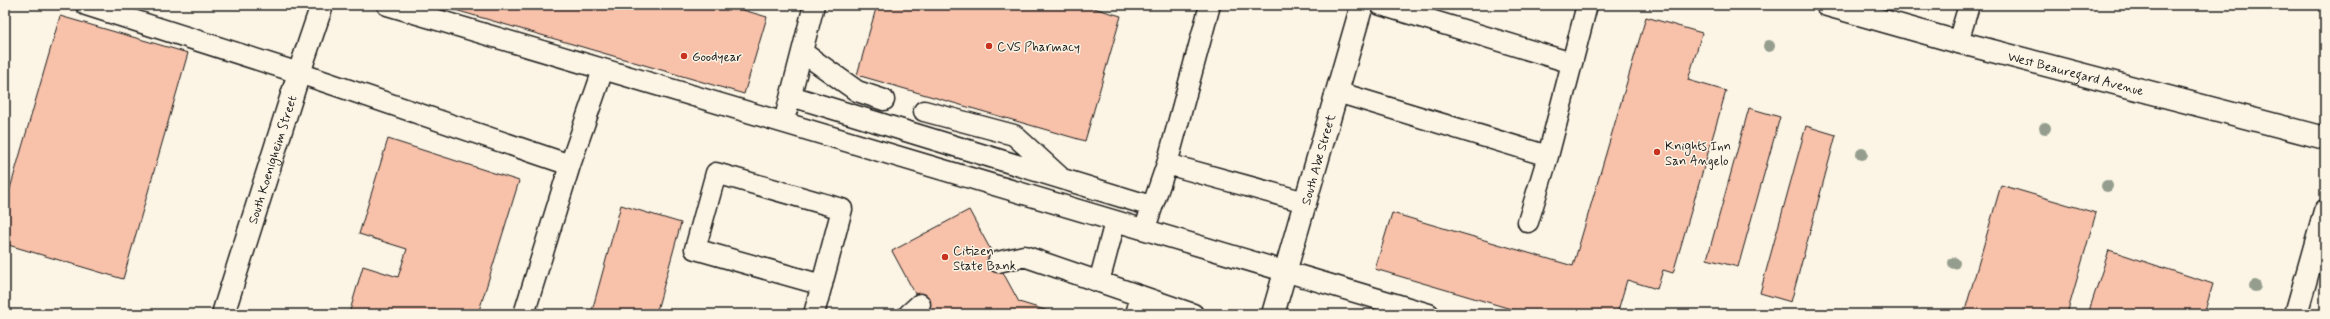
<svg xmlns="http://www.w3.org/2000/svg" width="2330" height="319" font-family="Mynerve,sans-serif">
  <rect width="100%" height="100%" fill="#fcf5e5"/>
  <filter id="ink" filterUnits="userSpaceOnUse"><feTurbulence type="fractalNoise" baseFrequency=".025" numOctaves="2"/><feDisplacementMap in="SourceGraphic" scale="8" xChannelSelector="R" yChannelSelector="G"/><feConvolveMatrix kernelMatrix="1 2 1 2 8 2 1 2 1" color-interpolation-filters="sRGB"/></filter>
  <g filter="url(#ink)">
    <path fill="#f7c1aa" stroke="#1c1c1c" d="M438 5H726L767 17 744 94Z
      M877 5H1083L1121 16 1085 141 857 75Z
      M2261 5H2277L2275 10Z
      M60 16 188 53 123 279 5 244V206Z
      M1646 17 1702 33 1688 80 1726 91 1673 273 1663 270 1657 289 1627 280 1617 314H1528L1375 269 1392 213 1573 266Z
      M1749 108 1780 117 1738 267 1707 259Z
      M1806 126 1836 135 1791 302 1760 293Z
      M388 139 519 181 478 314H349L363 266 398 277 407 249 359 234Z
      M2001 185 2096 213 2067 314H1964Z
      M621 205 681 223 656 314H604L592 311Z
      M969 210 1019 302 1058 314H926L892 251Z
      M2109 250 2213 284 2204 314H2088Z"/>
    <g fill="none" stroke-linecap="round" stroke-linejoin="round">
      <defs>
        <path id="lane" d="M86 5 299 73 570 165 524 314
          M387 5 1429 314
          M1210 5 1167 164 1305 202
          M1381 5 1572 63
          M1958 42 1969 5
          M802 52 857 91 884 100
          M1337 92 1548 156 1528 222
          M791 96 1151 206
          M787 110 814 5
          M924 111 1014 135 1059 176
          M1548 156 1587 5
          M570 165 603 70
          M1148 219 1167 164
          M998 262 1024 256 1193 314
          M1099 282 1115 222
          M814 314 842 209 716 173 695 249 822 285
          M909 314 920 304
          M1136 314 1141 296"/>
        <path id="street" d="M2296 314 2325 211"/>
        <g id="primary">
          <path id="s1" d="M1827 5 1958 42 2325 138"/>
          <path id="s2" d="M223 314 299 73 322 5"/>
          <path id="s3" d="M1273 314 1362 5"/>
        </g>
      </defs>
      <use href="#lane" stroke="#1c1c1c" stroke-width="23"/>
      <use href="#street" stroke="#1c1c1c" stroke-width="25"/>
      <use href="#primary" stroke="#1c1c1c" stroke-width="25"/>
      <use href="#lane" stroke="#fcf5e5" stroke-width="20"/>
      <use href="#street" stroke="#fcf5e5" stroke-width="22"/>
      <use href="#primary" stroke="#fcf5e5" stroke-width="22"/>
    </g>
    <g fill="#959e8e">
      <circle cx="1769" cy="46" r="6"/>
      <circle cx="2045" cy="128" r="6"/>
      <circle cx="1862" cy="154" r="6"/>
      <circle cx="2107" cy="186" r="6"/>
      <circle cx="1954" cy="263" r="6"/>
      <circle cx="2255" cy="286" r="6"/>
    </g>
  </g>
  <g fill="#c8321e" stroke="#fcf5e5" stroke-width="1.5">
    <circle cx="989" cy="46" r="4"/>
    <circle cx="684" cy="56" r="4"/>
    <circle cx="1657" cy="152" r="4"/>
    <circle cx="945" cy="257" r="4"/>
  </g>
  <g text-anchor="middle" stroke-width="3" stroke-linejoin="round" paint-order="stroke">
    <g font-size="13" fill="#1c1c1c" stroke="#fcf5e5" text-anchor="start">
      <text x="997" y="51">CVS Pharmacy</text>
      <text x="692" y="61">Goodyear</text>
      <text x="1665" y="150">Knights Inn<tspan x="1665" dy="15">San Angelo</tspan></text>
      <text x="953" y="255">Citizen<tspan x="953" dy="15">State Bank</tspan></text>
    </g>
    <g font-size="13" fill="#1c1c1c" stroke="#fcf5e5">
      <text dy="5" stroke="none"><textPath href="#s1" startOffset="258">West Beauregard Avenue</textPath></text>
      <text dy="5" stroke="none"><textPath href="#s2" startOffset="162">South Koenigheim Street</textPath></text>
      <text dy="5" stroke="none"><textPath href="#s3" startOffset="161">South Abe Street</textPath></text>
    </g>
  </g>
  <rect width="2330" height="319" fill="none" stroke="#fcf5e5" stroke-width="20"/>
  <rect x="10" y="10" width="2310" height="299" fill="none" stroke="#1c1c1c" stroke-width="1.5" filter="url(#ink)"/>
</svg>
